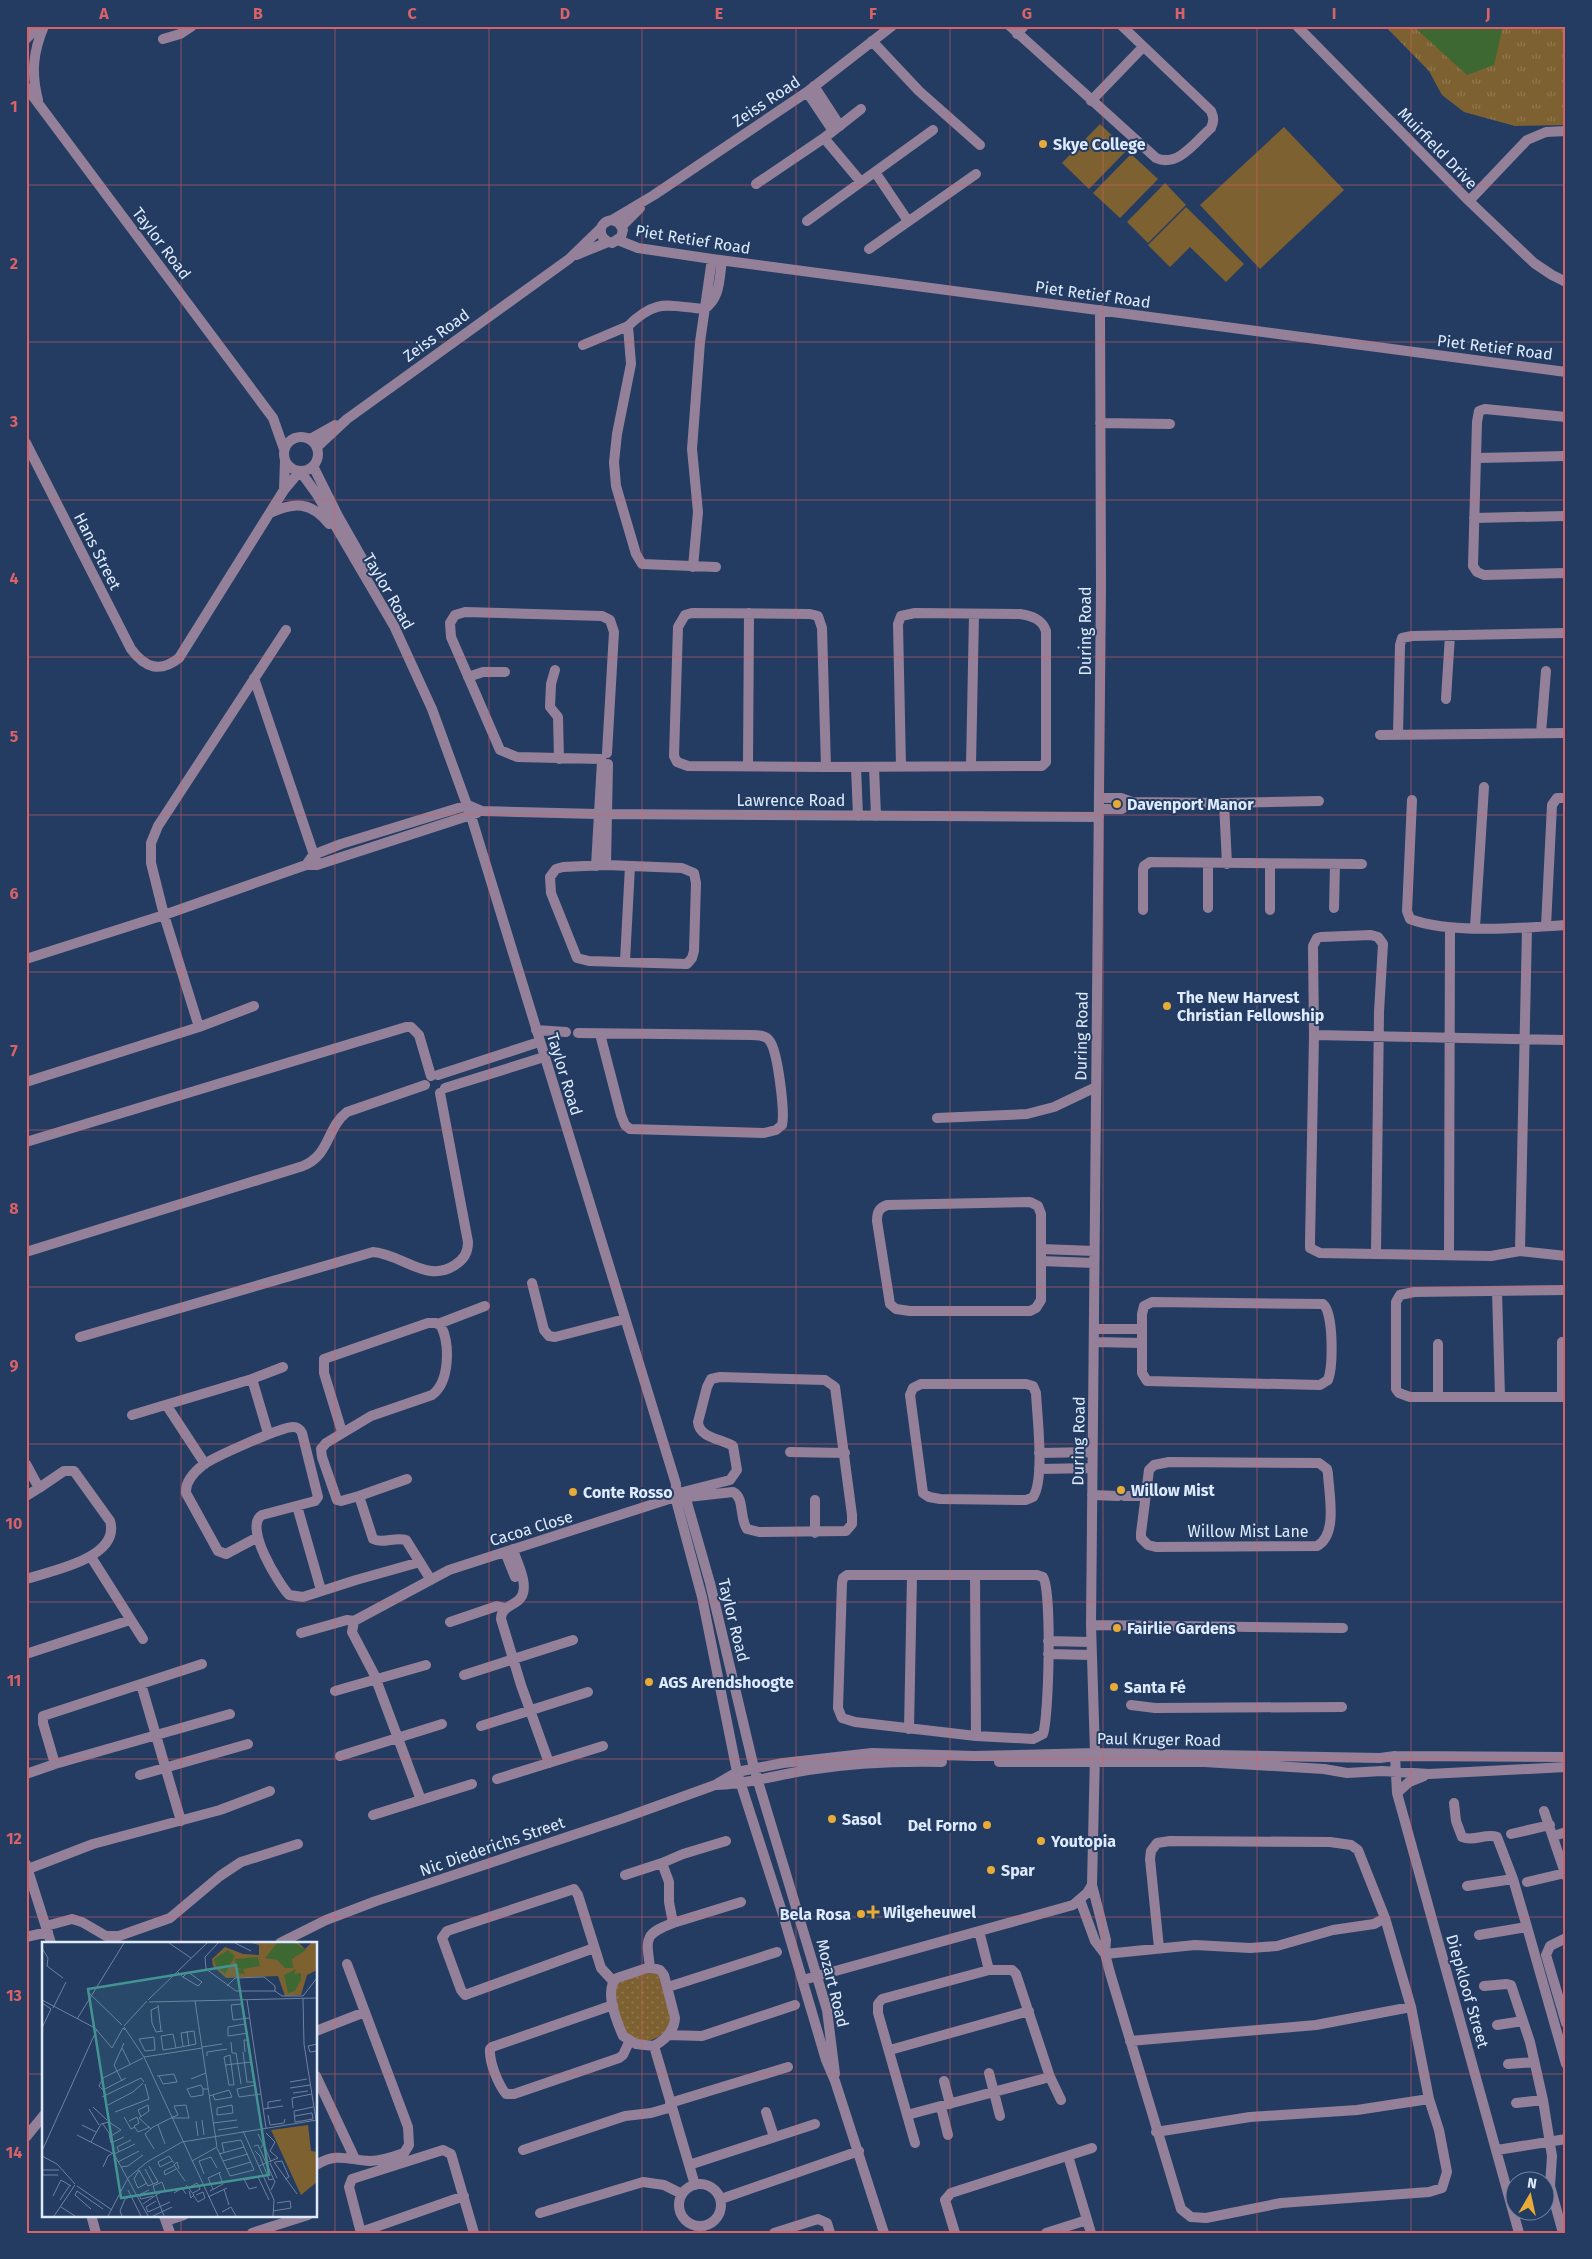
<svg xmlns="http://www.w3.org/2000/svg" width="1592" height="2259" font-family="'Fira Sans',sans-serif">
  <defs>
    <pattern id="grass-tufts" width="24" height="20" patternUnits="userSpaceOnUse" patternTransform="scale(1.25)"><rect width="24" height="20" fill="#7e6131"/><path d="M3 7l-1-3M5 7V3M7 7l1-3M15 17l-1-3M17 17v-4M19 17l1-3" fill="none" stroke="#907850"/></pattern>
    <pattern id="park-dots" width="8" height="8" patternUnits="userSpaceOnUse" patternTransform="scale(1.25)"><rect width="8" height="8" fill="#7e6131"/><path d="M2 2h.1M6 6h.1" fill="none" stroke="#907850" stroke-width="1.8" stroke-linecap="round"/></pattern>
  </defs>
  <rect width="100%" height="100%" fill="#243c62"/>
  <path fill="url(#grass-tufts)" d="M1385 26H1566V125L1515 126 1464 112 1442 95 1429 71Z"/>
  <path fill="url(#park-dots)" d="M649 1972 655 1973 660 1977 671 2016C670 2038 641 2050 626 2032 620 2024 615 1997 615 1987L621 1980Z"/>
  <path fill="#7e6131" d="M1100 124 1127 150 1089 189 1062 163Z
    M1284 127 1344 190 1260 269 1200 205Z
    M1131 154 1158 179 1120 218 1093 193Z
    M1165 183 1186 205 1148 243 1127 222Z
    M1186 207 1244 264 1226 282 1190 247 1170 267 1148 245Z"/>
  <path fill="#3e6832" d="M1413 26H1503L1494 65 1467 75Z"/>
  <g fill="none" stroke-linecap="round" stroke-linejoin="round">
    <path stroke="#948199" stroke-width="10" d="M1010 26 1156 158C1178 168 1196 141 1211 128 1214 121 1214 118 1211 111L1122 26
      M1297 26 1469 201 1534 263 1552 275 1566 282
      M1017 34 1024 26
      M26 39 39 26
      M163 39 180 34 192 26
      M872 41 919 91 980 145
      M814 86 840 126
      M26 87 273 418 284 449
      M807 92 833 131
      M38 100C31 73 33 52 44 26
      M1091 101 1143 47
      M824 138 861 182
      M875 172 908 221
      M756 184 824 138 861 109
      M1469 201 1527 140 1546 132 1566 131
      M612 220 619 223 623 230 621 237 612 243C597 239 597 222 612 220L654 195 807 92 892 26
      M807 221 933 130
      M622 226 640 208
      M618 240 638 248 712 259 1566 372
      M869 249 976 174
      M576 255 608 242
      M583 345 628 326
      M1566 417 1485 409 1479 411 1477 422 1473 566 1477 572 1484 575 1566 573
      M1100 423 1170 424
      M284 454a17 17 0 1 1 34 0a17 17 0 1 1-34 0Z
      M310 439 335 425
      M26 443 131 649C145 668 160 673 179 658L284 490 300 471 316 493 394 626 432 709 471 816 676 1484V1500L702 1597 737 1772 784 1918 826 2060 835 2081 884 2233
      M317 447 347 419 569 259 601 228
      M1476 458 1566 456
      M313 466 338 516 367 567
      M284 490 285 460
      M270 513C294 502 311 501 329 524
      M1474 518 1566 516
      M693 567 698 512 692 449 700 342 712 259
      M716 567 642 564 636 554 616 486 614 462 617 434 631 364 628 326C657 298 667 306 704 309 721 298 719 278 722 261
      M555 670 551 684 550 707 558 717 559 759
      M468 677 483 672H505
      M254 678 316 861
      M1446 699 1450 635
      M1541 733 1546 671
      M1398 734 1400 645 1402 638 1412 636 1566 633
      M1380 735 1566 733
      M601 759 517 757 500 750 451 637 450 623 455 615 465 612 602 616 610 620 614 632 607 753
      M748 766 749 613
      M971 766 974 614
      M826 767 822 628 818 616 810 614 692 613 685 615 678 627 674 756 677 762 688 766 826 767 1042 766 1046 762V631C1042 619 1032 616 1020 614L915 613 901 616 898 624 901 766
      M856 767 858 816
      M874 767 876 816
      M1099 798H1121L1132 802 1224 803 1319 801
      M1412 800 1407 911 1410 919C1448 934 1524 928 1566 925
      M1224 803 1227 864
      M1099 809H1122L1132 802
      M1208 863V908
      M306 865 313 855 341 844 468 805 482 811 597 814 1099 817
      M606 865 682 868 694 873 696 883 694 951 692 958 687 964 589 961 577 958 551 893 550 877 556 869 563 867Z
      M606 865 608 764
      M596 866 602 761
      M1334 908 1335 864
      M1143 910V870L1144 866 1150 862 1362 864
      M1270 910V864
      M1546 926 1552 805 1557 798H1566
      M1475 927 1484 787
      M1527 928 1520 1251 1566 1256
      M1371 935 1378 937 1383 944 1379 1012 1376 1254 1320 1253 1310 1248V1242L1314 1035 1313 946 1317 938 1321 937Z
      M26 959 164 915 306 865H317L477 813
      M625 961 630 866
      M199 1027 164 915 151 863V843L158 826 286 630
      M536 1030 566 1032
      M578 1033 751 1035C757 1035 765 1035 769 1040 778 1050 785 1113 782 1125L776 1130 764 1133 630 1129 625 1125 621 1115 600 1034
      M1314 1035 1566 1040
      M438 1075 539 1042
      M26 1082 199 1027 254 1006
      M445 1088 544 1057
      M937 1118 1027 1114 1054 1107 1096 1087
      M26 1142 406 1027H411L419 1035 431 1076
      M1030 1202 1038 1206 1041 1214V1300L1036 1308 1030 1311H910L896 1309 890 1304 877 1221C877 1212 879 1208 887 1205Z
      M1041 1249 1094 1251
      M26 1252 303 1166C331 1154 326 1128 347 1112L425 1085
      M1376 1254 1491 1256 1520 1251
      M1449 1254 1450 928
      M1041 1261 1094 1263
      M532 1283 544 1330 549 1336 555 1337 625 1319
      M1566 1290 1414 1292 1400 1295 1396 1302V1389L1399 1393 1410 1397H1566
      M1497 1291 1500 1397
      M1152 1302 1323 1304C1334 1313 1333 1367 1328 1380L1320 1385 1147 1381 1142 1373V1314L1144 1306Z
      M438 1324 485 1306
      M1094 1329H1142
      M80 1337 373 1252C402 1254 427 1284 455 1265 464 1259 468 1253 468 1242L440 1093
      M1094 1342 1141 1343
      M252 1379 268 1433
      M921 1384H1026L1033 1386 1036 1393C1037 1415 1045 1480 1033 1497L1026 1500 940 1499 929 1497 923 1493 910 1395 913 1388Z
      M1438 1397V1344
      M1562 1397V1342
      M167 1406 205 1464
      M132 1415 252 1379 283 1367
      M342 1432 324 1373V1359L428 1323H436L441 1326C450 1344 450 1382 432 1395L371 1416 326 1443 321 1449 322 1457 337 1500 341 1501 359 1496 373 1539C382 1544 395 1537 406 1540L431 1580
      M790 1452 845 1453
      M1039 1453 1092 1452
      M1169 1462 1319 1463 1327 1469 1328 1474C1329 1494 1338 1535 1317 1546L1156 1547 1148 1545 1141 1538V1533L1149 1470 1154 1465Z
      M26 1464 39 1488 64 1471H74L110 1521C121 1558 51 1571 26 1579
      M1039 1469 1092 1468
      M684 1492 710 1583 754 1768 827 2010 835 2074
      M1092 1495 1118 1496
      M26 1496 39 1488
      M359 1496 407 1479
      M1124 1496H1145
      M297 1506 321 1590
      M815 1533V1500
      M258 1537 226 1554 218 1551 186 1493C185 1481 194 1472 203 1465 214 1457 281 1427 293 1427 298 1427 300 1429 302 1433L318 1497 315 1501 262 1515C243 1527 279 1584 289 1595L303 1597 356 1580 420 1562
      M513 1549C516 1561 527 1580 523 1593 520 1606 501 1604 501 1619L521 1685 549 1763
      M505 1552 515 1577
      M91 1557 143 1639
      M847 1575H1037L1043 1577C1052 1590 1049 1717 1043 1734L1033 1739 976 1736 855 1722 842 1718 838 1708 842 1583 843 1578Z
      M975 1575 976 1736
      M450 1622 497 1606 505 1608
      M1091 1625 1343 1628
      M301 1633 347 1620 354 1621
      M1048 1641 1091 1642
      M26 1654 130 1620
      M1048 1654 1091 1655
      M464 1675 573 1640
      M141 1684 181 1821
      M335 1691 426 1665
      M1131 1705 1155 1708 1342 1707
      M481 1726 588 1692
      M909 1729 912 1576
      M340 1756 442 1724
      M1395 1756 1397 1793 1519 2233
      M999 1762H1204L1324 1769 1347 1773 1382 1771 1429 1774 1566 1767
      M55 1764 43 1723V1716L202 1664
      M26 1774 55 1764 230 1714
      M140 1775 248 1744
      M497 1779 603 1746
      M716 1785C749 1784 776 1775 808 1770 853 1763 897 1761 942 1762
      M1397 1793 1409 1782 1424 1776
      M421 1800 374 1674 352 1632 354 1621 449 1570 669 1499 675 1494 730 1480 737 1470 733 1446C722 1439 699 1438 698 1422L707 1387 711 1379 720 1377 825 1380 835 1387 852 1515V1524L846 1531 759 1532 747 1529C739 1518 745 1498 733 1492L670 1499
      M1454 1803 1456 1821 1462 1837C1473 1842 1486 1833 1497 1837L1513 1879
      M1544 1811 1566 1876
      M373 1815 472 1784
      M1511 1834 1550 1825
      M1554 1836 1566 1832
      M662 1863 683 1854 726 1841
      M26 1864 51 1943
      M28 1869 93 1844 220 1810 270 1791
      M625 1875 662 1863 669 1882V1902L673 1923C644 1934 646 1938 650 1967
      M1527 1882 1565 1873
      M1092 1885 1106 1940 1105 1954 1110 1973 1181 2209 1191 2217 1206 2218 1281 2203 1429 2192 1442 2188 1447 2172 1439 2130 1429 2099 1411 2007 1385 1918 1358 1850 1351 1845 1330 1842 1170 1841 1157 1843 1151 1851 1150 1859 1159 1948
      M1467 1886 1513 1879 1527 1927
      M1080 1900 1095 1941 1105 1954 1195 1945 1250 1948 1277 1946 1333 1930 1374 1924 1385 1918
      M673 1923 741 1902
      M46 1926 72 1919 82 1922 106 1936H119L170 1918 220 1876 241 1862 298 1844
      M979 1931 989 1970
      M1479 1935 1527 1927 1566 2064
      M26 1937 48 1932
      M1566 1938 1550 1946 1546 1955 1566 2023
      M280 1943 326 1920 376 1901 621 1819 715 1785 737 1772 783 1763 872 1753 974 1756 1095 1753 1380 1758 1395 1756 1566 1757
      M594 1948 465 1995 461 1990 442 1938 447 1931 574 1889 578 1895 601 1968 613 1981
      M650 1967 660 1970 664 1975 675 2018C674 2031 665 2040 654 2046L636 2044 623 2036C617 2022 603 1990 617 1978Z
      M803 1980 1073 1905 1087 1893 1092 1885 1095 1753 1091 1625 1101 584 1100 310
      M1484 1986 1507 1984 1511 1985 1530 2042 1543 2100 1552 2156 1550 2186 1563 2233
      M668 1987 777 1952
      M613 2005 492 2047 490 2049C489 2062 498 2084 506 2094H514L619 2058 623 2055 629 2042
      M1497 2025 1523 2021
      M316 2031 365 2012
      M668 2035 702 2036 795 2005
      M1130 2041 1316 2025 1411 2007
      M654 2046 695 2185
      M890 2050 1029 2011
      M1508 2064 1534 2062
      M989 2073 1000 2116
      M316 2076 355 2159
      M944 2081 950 2104
      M670 2103 788 2067
      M1516 2103 1543 2100
      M941 2107 948 2135
      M766 2112 774 2137
      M907 2115 1050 2077
      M1156 2132 1250 2117 1357 2110 1429 2099
      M26 2137 44 2115
      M915 2143 878 2013V2004L882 1999 989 1970H1012L1016 1974 1050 2077 1061 2100
      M523 2150 625 2116 651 2113 672 2107
      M1497 2150 1566 2139
      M1068 2156 1091 2233
      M316 2165C337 2152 348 2160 370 2161 382 2161 393 2157 404 2153L409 2145 408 2127 347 1964
      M689 2165 815 2124
      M679 2205a21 21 0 1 1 42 0a21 21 0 1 1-42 0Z
      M721 2199 859 2151
      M540 2213 643 2182 664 2185 682 2194
      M91 2215 96 2233
      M164 2216 170 2233
      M166 2221 184 2215
      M361 2232 464 2196
      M252 2233 308 2215
      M361 2233 349 2187 352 2179 443 2150 451 2154 474 2233
      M774 2233 818 2219 827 2223 830 2233
      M955 2233 945 2200 951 2193 1092 2148
      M1046 2233 1087 2220"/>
  </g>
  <path fill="none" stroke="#d86268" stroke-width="1" stroke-opacity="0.55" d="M181 26V1943M335 26V2233M489 26V2233M642 26V2233M796 26V2233M950 26V2233M1103 26V2233M1257 26V2233M1411 26V2233M26 185H1566M26 342H1566M26 500H1566M26 657H1566M26 815H1566M26 972H1566M26 1130H1566M26 1287H1566M26 1444H1566M26 1602H1566M26 1759H1566M26 1917H1566M26 2074H44M316 2074H1566M181 2215V2233"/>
  <g fill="#e8ab37" stroke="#243c62" stroke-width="2">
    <circle cx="1043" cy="144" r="5"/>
    <circle cx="1117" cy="804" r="5"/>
    <circle cx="1167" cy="1006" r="5"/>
    <circle cx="1121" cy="1490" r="5"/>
    <circle cx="573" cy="1492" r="5"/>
    <circle cx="1117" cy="1628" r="5"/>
    <circle cx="649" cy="1682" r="5"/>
    <circle cx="1114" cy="1687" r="5"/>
    <circle cx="832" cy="1819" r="5"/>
    <circle cx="987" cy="1825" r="5"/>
    <circle cx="1041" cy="1841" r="5"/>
    <circle cx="991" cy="1870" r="5"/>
    <path d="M870.5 1904.5h5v5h5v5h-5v5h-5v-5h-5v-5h5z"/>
    <circle cx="861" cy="1914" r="5"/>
  </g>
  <g text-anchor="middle" stroke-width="4" stroke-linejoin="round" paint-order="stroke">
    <g font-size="16" fill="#deebfe" stroke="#243c62">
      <text transform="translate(766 101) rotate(-34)" y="6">Zeiss Road</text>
      <text transform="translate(1438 148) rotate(46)" y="6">Muirfield Drive</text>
      <text transform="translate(693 239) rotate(9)" y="6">Piet Retief Road</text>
      <text transform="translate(162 243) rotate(53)" y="6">Taylor Road</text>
      <text transform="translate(1093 294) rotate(8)" y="6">Piet Retief Road</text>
      <text transform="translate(436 335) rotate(-36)" y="6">Zeiss Road</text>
      <text transform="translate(1495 347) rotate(7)" y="6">Piet Retief Road</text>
      <text transform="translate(98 551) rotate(63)" y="6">Hans Street</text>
      <text transform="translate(389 591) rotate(60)" y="6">Taylor Road</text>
      <text transform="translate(1085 631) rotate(-90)" y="6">During Road</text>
      <text x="791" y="806">Lawrence Road</text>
      <text transform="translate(1081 1036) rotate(-89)" y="6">During Road</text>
      <text transform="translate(565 1074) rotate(73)" y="6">Taylor Road</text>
      <text transform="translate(1078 1441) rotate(-89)" y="6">During Road</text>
      <text transform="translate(531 1528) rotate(-17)" y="6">Cacoa Close</text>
      <text x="1248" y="1537">Willow Mist Lane</text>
      <text transform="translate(734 1620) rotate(76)" y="6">Taylor Road</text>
      <text transform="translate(1159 1739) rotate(1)" y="6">Paul Kruger Road</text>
      <text transform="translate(492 1846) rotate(-19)" y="6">Nic Diederichs Street</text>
      <text transform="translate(833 1983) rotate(76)" y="6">Mozart Road</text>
      <text transform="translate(1468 1991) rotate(74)" y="6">Diepkloof Street</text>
    </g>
    <g font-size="16" font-weight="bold" fill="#deebfe" stroke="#243c62" text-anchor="start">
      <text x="1053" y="150">Skye College</text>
      <text x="1127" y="810">Davenport Manor</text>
      <text x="1177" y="1003">The New Harvest<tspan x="1177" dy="18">Christian Fellowship</tspan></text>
      <text x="1131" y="1496">Willow Mist</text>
      <text x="583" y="1498">Conte Rosso</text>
      <text x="1127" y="1634">Fairlie Gardens</text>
      <text x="659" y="1688">AGS Arendshoogte</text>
      <text x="1124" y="1693">Santa Fé</text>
      <text x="842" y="1825">Sasol</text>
      <text x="977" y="1831" text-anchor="end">Del Forno</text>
      <text x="1051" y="1847">Youtopia</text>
      <text x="1001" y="1876">Spar</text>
      <text x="883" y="1918">Wilgeheuwel</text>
      <text x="851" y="1920" text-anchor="end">Bela Rosa</text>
    </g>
  </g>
  <g transform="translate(42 1942)">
    <rect width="275" height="275" fill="#243c62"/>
    <path d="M209 1H257L263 7 269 1H275V28L265 33 259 53 243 54 236 34 184 36 171 24 170 17 183 5 201 12 217 13V3Z" fill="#7e6131"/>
    <path d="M266 183 269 209 275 210V240L259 253 229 188Z" fill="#7e6131"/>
    <path d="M235 1H253L264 8 250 17 251 26H243L235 18 223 16ZM186 8 193 14 183 32 174 24 172 17ZM216 15 218 24 201 27 203 32 196 31 195 28 200 27 195 26 193 17ZM254 27 252 32 259 31V37L253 49 246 51 242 33Z" fill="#3e6832"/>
    <path fill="none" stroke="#6e82a0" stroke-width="1" d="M127 1 149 16M176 1 163 15 164 27 194 49H233L240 54H261L275 36M193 1 209 9M0 6 6 16 5 24 21 36M136 30 141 35 156 44 160 40 146 30 141 35M185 44 193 36 222 35 233 44V49M48 52 80 83M261 57 262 102 274 178M0 58 53 86 70 106 81 86 83 88M106 58 165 1M205 58 224 186M107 60 275 56M0 61 9 67 0 86M116 63 119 89M116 65 109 68 110 81 114 90 121 89M11 66 24 40M203 76 200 62 189 63 191 78 207 76M35 77 82 1M82 84 105 59M82 85 102 115 176 274M145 89 147 104M186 94V85L203 82 205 91M186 94 206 91M189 100 190 111H194L199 142M275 102 266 104 268 110 275 109M160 105 180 102M80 106 88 122M134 106 131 92 119 94 121 108 134 106 154 102 152 89 139 91 141 104M113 108 103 109 97 97 112 95 113 108M201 110 205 140H212L205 98H202L203 110M188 113 192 143H187L182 115ZM165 114V110L185 107M102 115 160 106M183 123 209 120M115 134 132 132 135 140 121 142 117 134M84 136 61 148 57 144 61 136 101 116M149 137 164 131M80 139 72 123 82 101M248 140 265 137M248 146 268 143M161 147V153L149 155 145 147 159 143 161 147H166M251 151 266 149M215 153 213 143 195 147 197 155 219 152M167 154 187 148 190 155 173 158 171 153M60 155 99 136 102 140M66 163 91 150 101 141M190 163 191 171 175 173V166ZM51 165 65 178M251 166 250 156 270 152M47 167 57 183M221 167 241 164M226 167V160L239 158M73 170 107 157 103 142M226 173 228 183 242 181 243 177M253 174 270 171 271 177 253 180 252 169 271 165M82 175 89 187 93 185M99 175 96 168 106 163 107 169 97 176 109 187M160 178 162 193M87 179 95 175 97 181 92 184 96 190 108 185M154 179 156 194M171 181 195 178M40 183 54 190M116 183 123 202M176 188 196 185M201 189 232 258 231 274M67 192 69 201 82 195M216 192 221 202 219 206M35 193 72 212 106 274M49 200 59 182 67 180 79 188 69 194 61 182M212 204 216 203 233 240 229 248M223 205 229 220M175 206 188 234 212 228 199 198 180 201 182 210M112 207 103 192 111 185 131 175 136 173 132 164 144 163 147 176H130M0 209 55 87M213 209 218 214 227 238 231 237M77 210 75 205 89 198M72 212 93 202M177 212 202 205M0 214 15 222 33 242M130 219 118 225 116 220 127 214 132 221M150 219 175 205 153 59M181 219 206 212M76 220 97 209M232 220 255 252M233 220 240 219 247 235 243 237M228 221 235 236M132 224 122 229 123 233 134 227M217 224 236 216 228 209 233 200 224 191M61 225 66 214 71 211M79 225 86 224 101 213M103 227 111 242M137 227 135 220 132 223 143 239M185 227 209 220M0 228H17M162 232 157 219 169 215 175 226M0 233H16M202 237 207 247 215 245M202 238 216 235 227 258M105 241 96 246 92 237 97 228 106 244M144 243 152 253 149 256 147 249M35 244 70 268M106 244 116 240 107 224M146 246 155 241 158 247 151 251M171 247 166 236 179 230M182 247 187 263M86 248 99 274M107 248 97 253 99 257 111 254M35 249 61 267M35 249 33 253 49 267M168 249 181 242 177 231M113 250 111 244 120 240 123 248 114 253M132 251 140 246 144 252M11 254 19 238 29 244M152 254 156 260 163 256 161 250 154 253M166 255 185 246M18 258 28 243M114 259 104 265 106 270 128 260M101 262 114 253 122 274M19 265 33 274M231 269 249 266 248 259 235 261M180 270 189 265 194 274M12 274 33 243M66 274 86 236 105 220 140 200 275 178M80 274 78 269 83 257 89 254M111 274 130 265"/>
    <path fill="#439392" fill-opacity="0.15" stroke="#439392" stroke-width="2.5" d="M194 23 227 233 79 256 46 47Z"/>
    <rect width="275" height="275" fill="none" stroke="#deebfe" stroke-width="2.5"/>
  </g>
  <rect width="1592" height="2259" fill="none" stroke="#243c62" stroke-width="55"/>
  <g transform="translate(1530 2196) rotate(9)"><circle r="24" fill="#243c62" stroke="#6e82a0"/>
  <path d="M0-4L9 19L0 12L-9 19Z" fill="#e8ab37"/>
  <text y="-8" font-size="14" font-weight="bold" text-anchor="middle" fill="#deebfe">N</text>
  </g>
  <rect x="28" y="28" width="1536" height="2204" fill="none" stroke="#d86268" stroke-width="2"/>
  <g font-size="16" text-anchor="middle" font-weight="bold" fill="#d86268">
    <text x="104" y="19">A</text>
    <text x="258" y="19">B</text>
    <text x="412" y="19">C</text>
    <text x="565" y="19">D</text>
    <text x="719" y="19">E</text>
    <text x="873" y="19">F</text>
    <text x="1027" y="19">G</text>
    <text x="1180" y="19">H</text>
    <text x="1334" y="19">I</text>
    <text x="1488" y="19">J</text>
    <text x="14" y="112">1</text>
    <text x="14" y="269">2</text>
    <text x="14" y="427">3</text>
    <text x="14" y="584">4</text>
    <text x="14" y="742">5</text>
    <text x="14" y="899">6</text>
    <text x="14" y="1056">7</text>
    <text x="14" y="1214">8</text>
    <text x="14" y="1371">9</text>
    <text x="14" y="1529">10</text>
    <text x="14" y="1686">11</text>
    <text x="14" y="1844">12</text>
    <text x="14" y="2001">13</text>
    <text x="14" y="2158">14</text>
  </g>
</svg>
